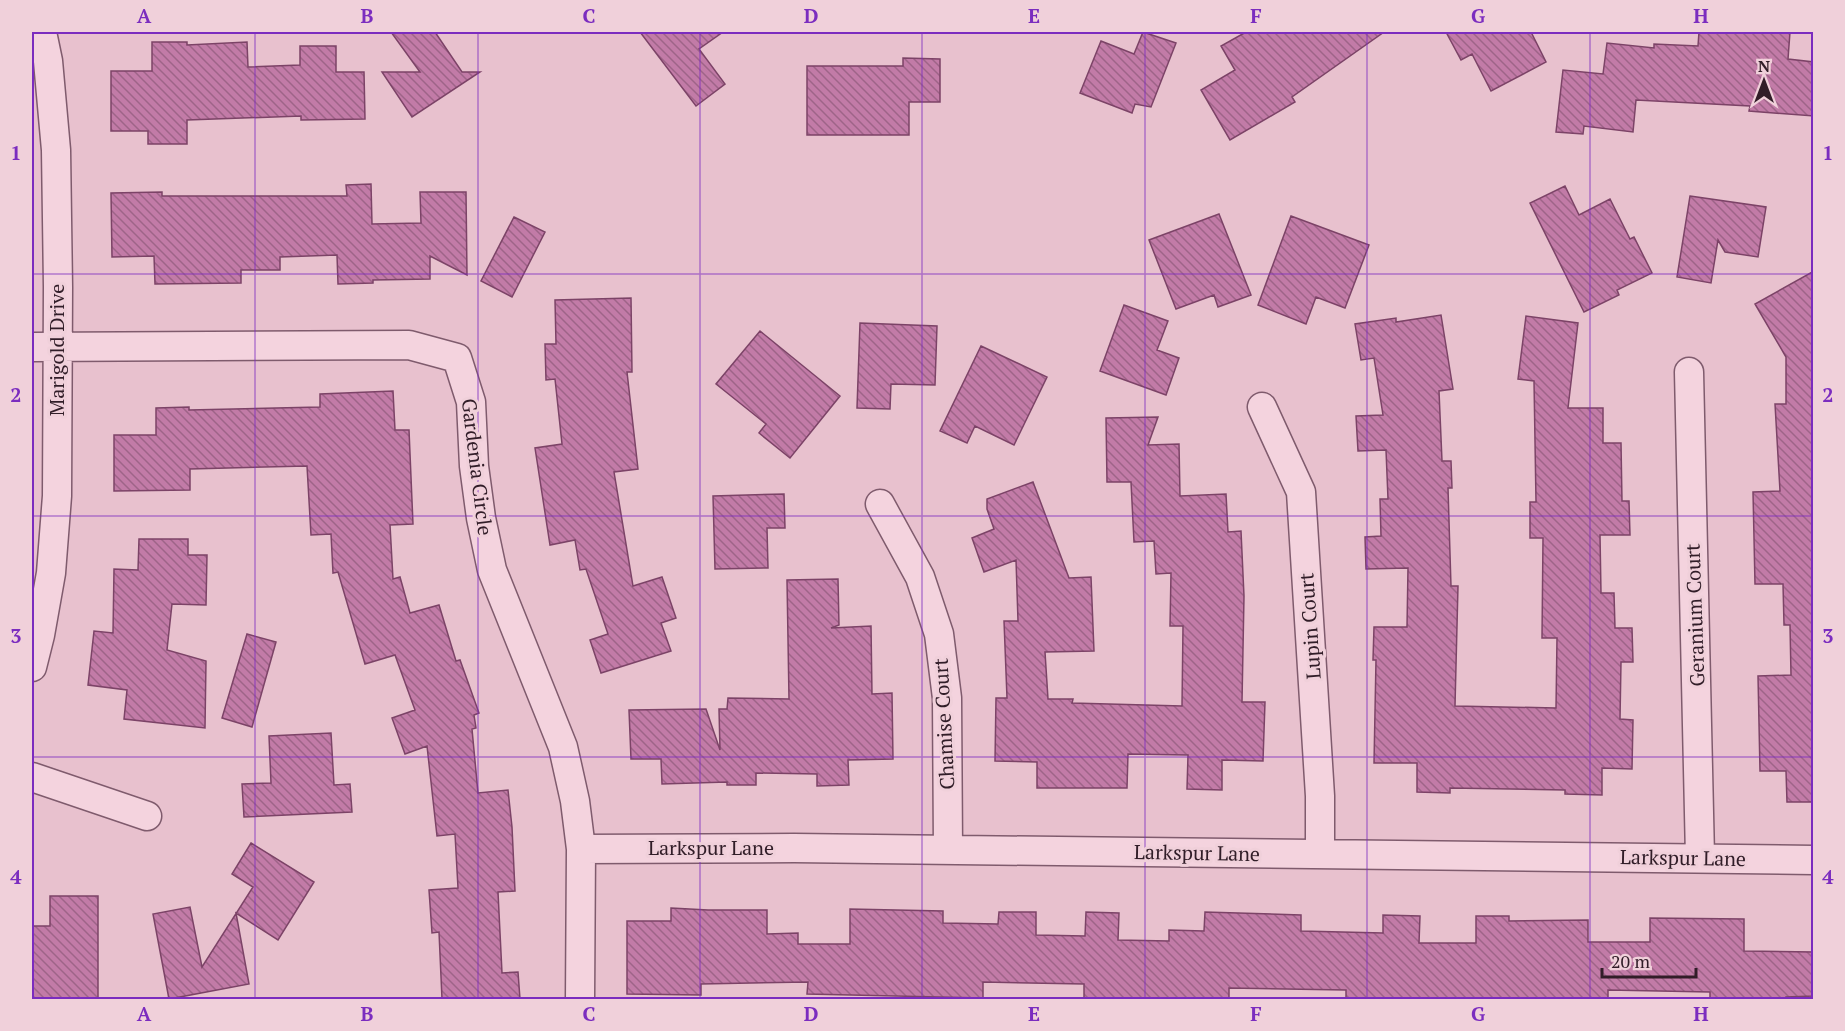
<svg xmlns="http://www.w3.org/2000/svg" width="1845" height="1031" font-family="'PT Serif',serif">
  <defs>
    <pattern id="building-back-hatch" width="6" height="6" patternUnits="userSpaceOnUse" patternTransform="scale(1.5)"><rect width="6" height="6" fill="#c27ba7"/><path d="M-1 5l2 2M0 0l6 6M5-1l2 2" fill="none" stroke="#9e6488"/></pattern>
  </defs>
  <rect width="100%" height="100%" fill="#e8c1ce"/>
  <path fill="url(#building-back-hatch)" stroke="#7c4367" stroke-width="1.5" d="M391 32H435L462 72H480L412 117 382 72H420Z
    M640 32H723L699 49 725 84 696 106Z
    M1143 32 1176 43 1151 107 1135 104 1132 113 1080 93 1101 41 1134 54Z
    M1246 32H1384L1292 97 1295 102 1230 140 1201 90 1235 70 1221 46Z
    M1446 32H1531L1546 62 1491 91 1472 54 1461 60Z
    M1699 32H1790L1788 59 1814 62V116L1749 111 1750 106 1636 100 1633 132 1584 126 1583 134 1556 132 1563 70 1603 74 1607 43 1654 48V44L1698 46Z
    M152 42H187V45L247 42 248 67 300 65V46H336V72H364L365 119 301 120V116L187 120V144H148V131H111V71H152Z
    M903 58 940 59V102H909V135H807V66H903Z
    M371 184 372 224 421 223 420 192H466L467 275 430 256V279L373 280V283L338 284 337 255 280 257V270H241V283L155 284 154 256 112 257 111 193 162 192V196H347L346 185Z
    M1565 186 1579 215 1610 199 1630 239 1634 237 1652 273 1617 290 1619 295 1584 312 1530 203Z
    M1690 196 1766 207 1758 257 1725 252 1718 240 1711 283 1677 277Z
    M1219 214 1251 295 1218 307 1214 295 1176 309 1149 240Z
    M1291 216 1369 245 1345 308 1316 297 1306 324 1258 305Z
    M514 217 545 232 512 297 481 281Z
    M1814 271V802H1787L1786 771H1760L1758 676 1791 675 1790 625H1784L1783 584H1755L1753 492 1780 491 1775 404H1786V357L1755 304Z
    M631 298 632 372H627L638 469 614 472 633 586 662 577 676 618 661 623 671 651 601 673 590 640 608 634 586 569 580 570 575 540 550 545 535 448 562 444 555 379 546 380 545 344H556L555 300Z
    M1124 305 1168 321 1157 350 1179 358 1166 395 1100 371Z
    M1441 315 1453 389 1439 391 1442 461H1451L1452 488H1448L1451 586H1458L1455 706 1556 708 1557 638H1542L1543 538H1530V502H1536L1534 381 1518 379 1526 316 1578 323 1568 408H1603V443H1621L1622 501H1629L1630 535H1600L1601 593H1614L1615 628H1632L1633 662H1621L1620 719 1633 720 1632 769 1602 768V795L1565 794V790L1450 788V793L1417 792V763H1374L1376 660H1373L1374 627H1407L1408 568 1366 569 1365 537 1381 536 1380 499H1388L1386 450 1358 451 1356 416 1383 415 1374 358 1361 360 1355 324 1396 318V322Z
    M860 323 937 326 935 385 891 384 890 409 857 408Z
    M760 331 840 396 790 458 759 433 766 424 716 384Z
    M981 346 1047 377 1014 445 975 426 967 443 940 431Z
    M393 391 395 430H409L413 524 390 525 393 579 400 577 410 613 439 605 456 661 460 660 479 713 474 715 476 728 472 729 478 793 508 790 512 827 515 891 498 892 502 973 518 972 520 999H442L439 932 432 933 429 890 458 888 455 834 437 836 427 746 405 754 392 718 415 710 395 655 365 664 338 572 333 573 331 534 311 535 307 466 190 469V490L114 491V435H156V408L189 407V410L320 407V394Z
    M1158 417 1148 445 1179 444 1180 496 1226 494 1228 532 1241 531 1244 596 1242 702H1265L1263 761 1222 760V790L1187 789 1188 755 1128 754 1127 788H1037V762L995 761 996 698H1007L1004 621H1018L1016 560 984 572 972 538 994 529 987 509V499L1033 482 1069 578 1091 577 1094 651 1045 652 1048 699H1073L1072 703 1182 706 1183 626H1170L1171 573 1156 574 1154 541 1134 542 1131 482H1107L1106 418Z
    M784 494 785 528H767L768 568 715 569 713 496Z
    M139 539H188V555H207L206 605 172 604 167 650 206 661 205 728 124 719 127 690 88 685 94 631 113 633 114 569 138 570Z
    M838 579 839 625 831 628 871 626 872 694 892 693 893 759 848 760 849 785 817 786V774L756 773V785H727V782L662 784 661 759H631L629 710 706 709 720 750 719 709H727L728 698 789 699 787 580Z
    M247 634 276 642 252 727 222 718Z
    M331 733 334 785 350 784 352 812 244 817 242 784 271 783 269 736Z
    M251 843 314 882 278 940 236 913 249 984 169 999 153 914 190 907 202 967 253 887 232 874Z
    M50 896H98V999H32V926H50Z
    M671 908 708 910H767V934L798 933V944H850V909L943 911V923L998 924 999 912H1036V935L1085 936 1086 912 1119 913 1118 940 1169 941V930L1204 931 1205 912 1301 915V931L1383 933V915L1420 916 1419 943H1476V916H1509V921L1588 920V942H1650V918L1744 919V951L1814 952V996L1786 997V999H1710V992L1608 990V999H1346V990L1229 988V999L1159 998V999H1151L1084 998V984L983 982V998L807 994 808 982 701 984V995L627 994V921H671Z"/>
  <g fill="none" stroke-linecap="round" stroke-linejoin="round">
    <defs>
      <path id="street" d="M32 347 409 345 457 358 471 402 474 466 481 518 492 570 563 747 575 801 581 849 580 1000
        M1689 372 1700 857
        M1262 407 1301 492 1320 796V854
        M880 504 920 577 939 634 947 698 948 850
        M32 667 40 635 51 573 57 496 58 287 56 150 48 61 42 32
        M32 777 147 816
        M581 849 794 848 1814 860"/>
    </defs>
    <use href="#street" stroke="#7f5b6d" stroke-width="31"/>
    <use href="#street" stroke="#f4d3de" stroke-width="28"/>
  </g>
  <path fill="none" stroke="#7b2cbf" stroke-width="1.5" stroke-opacity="0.55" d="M255 32V1000M478 32V1000M700 32V1000M922 32V1000M1145 32V1000M1367 32V1000M1590 32V1000M32 274H1814M32 516H1814M32 757H1814"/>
  <g text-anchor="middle" stroke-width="6" stroke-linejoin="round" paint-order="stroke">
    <g font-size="20" fill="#311d28" stroke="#f0d0da">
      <text transform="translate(57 350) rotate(-90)" y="7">Marigold Drive</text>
      <text transform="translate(477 467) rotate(83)" y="7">Gardenia Circle</text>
      <text transform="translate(1695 615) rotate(-92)" y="7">Geranium Court</text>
      <text transform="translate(1310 626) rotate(-94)" y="7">Lupin Court</text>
      <text transform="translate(944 724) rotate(-93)" y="7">Chamise Court</text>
      <text x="711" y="855">Larkspur Lane</text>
      <text transform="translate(1197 853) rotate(1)" y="7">Larkspur Lane</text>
      <text transform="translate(1683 858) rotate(1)" y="7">Larkspur Lane</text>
    </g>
  </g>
  <rect width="1845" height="1031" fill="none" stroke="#f0d0da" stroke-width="66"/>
  <g transform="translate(1764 81)" stroke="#f0d0da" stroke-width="4.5" paint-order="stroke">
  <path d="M0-4.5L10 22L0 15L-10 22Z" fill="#311d28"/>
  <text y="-9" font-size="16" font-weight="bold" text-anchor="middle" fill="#311d28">N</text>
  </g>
  <path d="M1602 968v9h94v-9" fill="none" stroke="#311d28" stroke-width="3"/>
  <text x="1611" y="968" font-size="18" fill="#311d28" stroke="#f0d0da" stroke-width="4.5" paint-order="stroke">20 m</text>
  <rect x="33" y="33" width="1779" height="965" fill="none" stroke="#7b2cbf" stroke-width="2"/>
  <g font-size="20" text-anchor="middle" font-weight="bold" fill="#7b2cbf">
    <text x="144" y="23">A</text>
    <text x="367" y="23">B</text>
    <text x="589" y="23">C</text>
    <text x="811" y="23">D</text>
    <text x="1034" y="23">E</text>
    <text x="1256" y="23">F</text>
    <text x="1478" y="23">G</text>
    <text x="1701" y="23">H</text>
    <text x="16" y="160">1</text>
    <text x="1828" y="160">1</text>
    <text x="16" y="402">2</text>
    <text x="1828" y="402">2</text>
    <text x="16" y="643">3</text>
    <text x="1828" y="643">3</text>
    <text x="16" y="884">4</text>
    <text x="1828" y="884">4</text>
    <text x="144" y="1021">A</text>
    <text x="367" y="1021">B</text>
    <text x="589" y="1021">C</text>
    <text x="811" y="1021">D</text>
    <text x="1034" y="1021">E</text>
    <text x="1256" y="1021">F</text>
    <text x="1478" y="1021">G</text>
    <text x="1701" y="1021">H</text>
  </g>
</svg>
